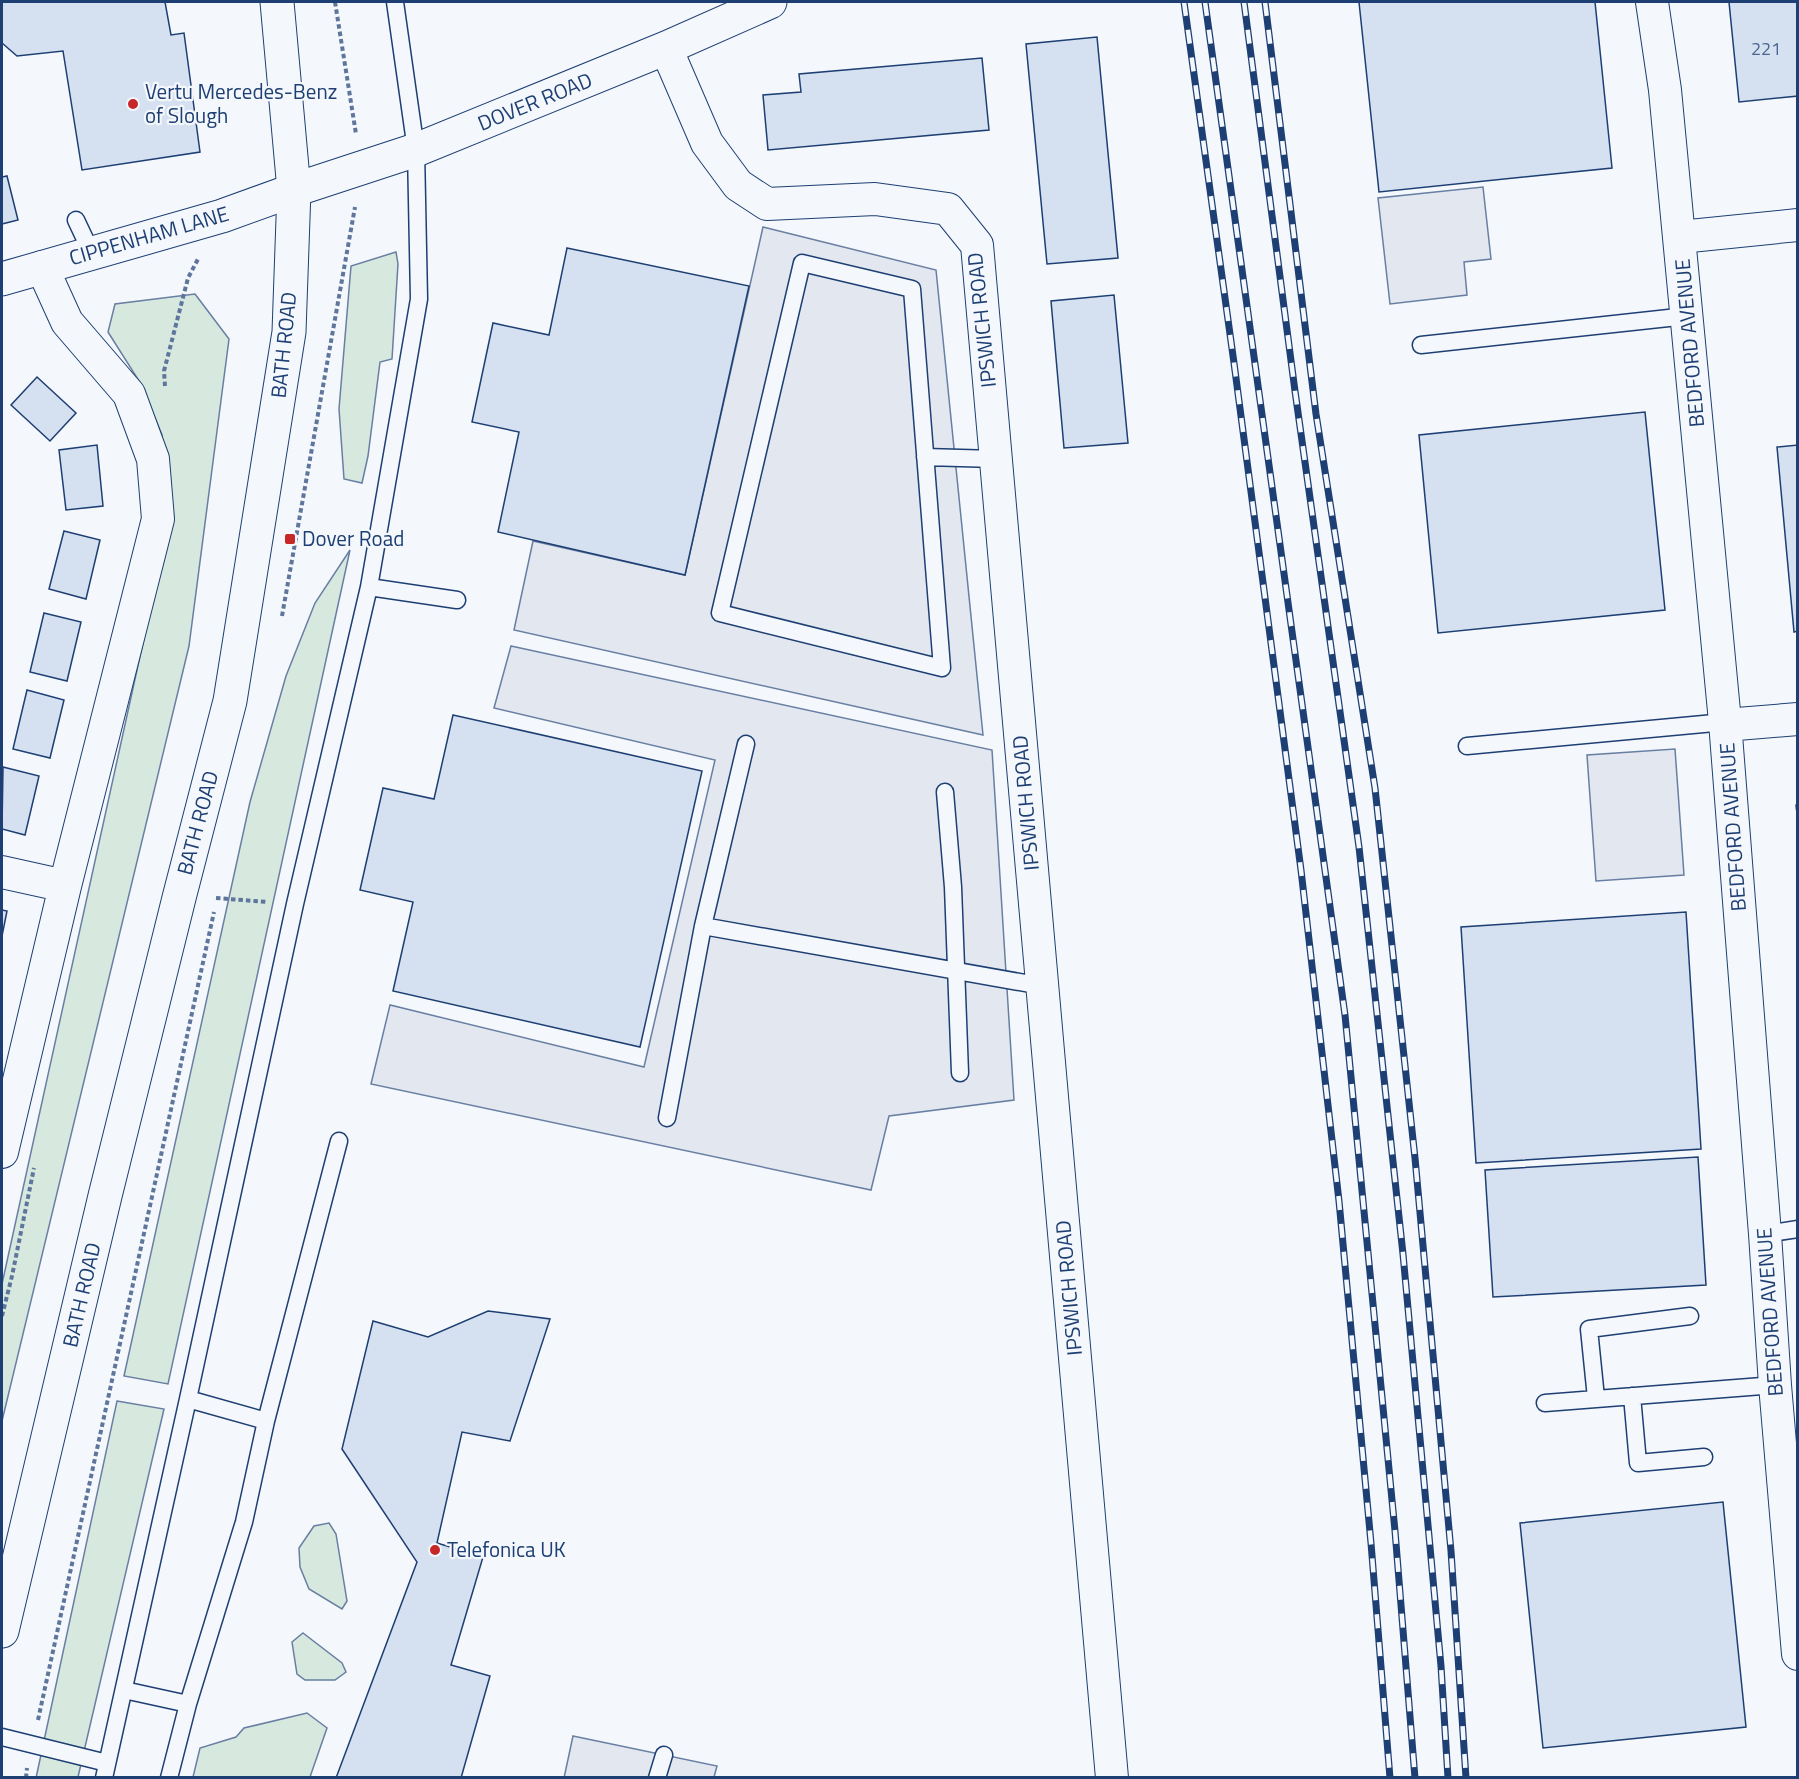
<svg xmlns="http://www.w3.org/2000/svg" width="1799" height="1779" font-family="'Titillium Web',sans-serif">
  <rect width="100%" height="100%" fill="#f4f7fb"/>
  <path fill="#d7e8df" stroke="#687fa3" stroke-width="1.5" d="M396 252 398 264 392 359 380 362 368 456 362 483 344 479 339 409 351 266Z
    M195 294 229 339 189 646 2 1421V1284L170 520 162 435 141 384 108 332 115 304Z
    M350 550 168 1384 124 1376 250 802 286 676 315 603Z
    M117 1401 164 1409 78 1777 36 1778Z
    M329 1523 336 1534 347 1601 342 1609 309 1589 300 1567 299 1548 314 1526Z
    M303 1633 342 1663 346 1672 335 1680H305L297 1674 292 1642Z
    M307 1713 327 1728 310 1777H193L200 1748 236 1737 244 1728Z"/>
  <path fill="#e3e8f0" stroke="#687fa3" stroke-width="1.5" d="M1483 187 1491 259 1464 262 1467 295 1390 304 1378 198Z
    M763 227 936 270 983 735 514 630 533 541 685 575Z
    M511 646 992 750 1014 1100 889 1116 871 1190 371 1084 390 1005 644 1067 715 760 494 708Z
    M1675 749 1684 875 1596 881 1587 755Z
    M573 1736 717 1766 714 1777 564 1778Z"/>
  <path fill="#d5e0f0" stroke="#1d3f73" stroke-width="1.5" d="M2 2H165L171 35 184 33 200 152 82 170 63 51 17 56 2 43Z
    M1359 2H1595L1612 168 1379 192Z
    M1729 2H1798V96L1739 102Z
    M1097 37 1118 258 1047 264 1026 44Z
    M982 58 989 130 768 150 763 95 801 92 799 74Z
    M7 176 18 220 2 224V177Z
    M567 248 749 286 685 575 498 532 519 432 472 422 493 323 549 335Z
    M1114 295 1128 443 1064 448 1051 301Z
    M37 377 76 413 50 441 11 405Z
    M1645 412 1665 610 1438 633 1419 435Z
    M97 445 103 506 66 510 59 450Z
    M1798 445V631L1794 632 1777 447Z
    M64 531 100 540 86 599 49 589Z
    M44 613 81 622 67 681 30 672Z
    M27 690 64 700 50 758 13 749Z
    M453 715 702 771 640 1047 393 991 413 902 360 890 383 788 434 799Z
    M3 767 39 776 25 835 2 829Z
    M2 910 7 911 2 936Z
    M1686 912 1701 1149 1476 1163 1461 927Z
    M1698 1157 1706 1285 1493 1297 1485 1170Z
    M488 1311 550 1319 510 1441 462 1432 437 1543 483 1557 451 1665 490 1676 461 1778H336L417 1562 342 1449 373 1321 428 1337Z
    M1723 1502 1746 1727 1543 1748 1520 1523Z"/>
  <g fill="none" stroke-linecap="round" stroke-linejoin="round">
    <defs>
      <path id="lane" d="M76 220 92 254
        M802 263 912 289 942 668 720 613Z
        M1421 345 1687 316
        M925 457 996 459
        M369 587 457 600
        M1467 746 1725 722
        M945 792 953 887 960 1073
        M703 926 1042 986
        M667 1118 703 926 746 744
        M1765 1234 1798 1229
        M1632 1396 1638 1463 1704 1457
        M1596 1398 1589 1329 1690 1316
        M188 1399 266 1421
        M1545 1403 1775 1385
        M124 1690 188 1704
        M2 1737 107 1763
        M104 1778 188 1399 295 904 369 587 419 299 416 150 395 2
        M169 1778 188 1704 244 1522 266 1421 339 1141
        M657 1778 664 1755"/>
      <path id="street" d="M1652 2 1665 90 1725 722 1765 1234 1775 1385 1798 1654
        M666 48 707 143 738 185 767 204 875 199 948 209 977 245 1112 1778
        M1680 237 1798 225
        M1725 725 1798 719
        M2 872 65 886
        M2 1152 65 886 158 519 153 459 129 394 67 322 42 267"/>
      <path id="secondary" d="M2 279 222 216 294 190 416 150 666 48 770 2"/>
      <path id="primary" d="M2 1631 105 1196 179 898 230 701 289 332 294 190 277 2"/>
    </defs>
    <use href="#lane" stroke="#1d3f73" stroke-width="19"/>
    <use href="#street" stroke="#1d3f73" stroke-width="34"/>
    <use href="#secondary" stroke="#1d3f73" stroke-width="35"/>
    <use href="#primary" stroke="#1d3f73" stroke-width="35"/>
    <path stroke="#5e769c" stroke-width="4" stroke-dasharray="4.5 3" stroke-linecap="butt" d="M335 2 356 134
      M165 386 164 371 188 278 198 259
      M282 616 355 207
      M216 898 268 902
      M2 1316 12 1276 34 1168
      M38 1720 214 912
      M26 1778 27 1768"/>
    <use href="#lane" stroke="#f4f7fb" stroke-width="16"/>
    <use href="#street" stroke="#f4f7fb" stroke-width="32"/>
    <use href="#secondary" stroke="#f4f7fb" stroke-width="33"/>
    <use href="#primary" stroke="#f4f7fb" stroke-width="33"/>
    <defs>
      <path id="rail" d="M1184 2 1234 363 1301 870 1339 1201 1371 1543 1390 1778
        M1205 2 1345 1015 1395 1531 1415 1778
        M1244 2 1295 391 1359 847 1403 1254 1441 1666 1448 1778
        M1265 2 1316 414 1375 788 1415 1158 1451 1551 1466 1778"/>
    </defs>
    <use href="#rail" stroke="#1d3f73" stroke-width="7"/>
    <use href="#rail" stroke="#f4f7fb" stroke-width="4.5" stroke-dasharray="14" stroke-linecap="butt"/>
    <path stroke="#1d3f73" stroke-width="1.5" stroke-dasharray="8 3" stroke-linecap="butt" d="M1798 803 1796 805 1798 826"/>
  </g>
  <g fill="#c62828" stroke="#f4f7fb" stroke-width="2">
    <circle cx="133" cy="104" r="6"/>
    <rect x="284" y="533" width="12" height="12" rx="3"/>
    <circle cx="435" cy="1550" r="6"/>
  </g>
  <g text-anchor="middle" stroke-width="4.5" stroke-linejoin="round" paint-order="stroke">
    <g font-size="18" fill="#4b6792">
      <text x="1766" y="55">221</text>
    </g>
    <g font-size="21" fill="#1d3f73" stroke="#f4f7fb" text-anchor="start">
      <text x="145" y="99">Vertu Mercedes-Benz<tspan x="145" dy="24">of Slough</tspan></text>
      <text x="302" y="546">Dover Road</text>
      <text x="447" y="1557">Telefonica UK</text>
    </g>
    <g font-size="21" fill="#1d3f73" stroke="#f4f7fb">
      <text transform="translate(535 102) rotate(-22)" y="7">DOVER ROAD</text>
      <text transform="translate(149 236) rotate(-16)" y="7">CIPPENHAM LANE</text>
      <text transform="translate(982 320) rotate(-96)" y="7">IPSWICH ROAD</text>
      <text transform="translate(1690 343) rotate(-95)" y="7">BEDFORD AVENUE</text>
      <text transform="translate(284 345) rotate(-84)" y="7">BATH ROAD</text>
      <text transform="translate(1026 803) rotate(-95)" y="7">IPSWICH ROAD</text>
      <text transform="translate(198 823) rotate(-75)" y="7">BATH ROAD</text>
      <text transform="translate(1733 827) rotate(-94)" y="7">BEDFORD AVENUE</text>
      <text transform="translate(1069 1288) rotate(-95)" y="7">IPSWICH ROAD</text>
      <text transform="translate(82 1295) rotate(-77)" y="7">BATH ROAD</text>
      <text transform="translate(1770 1312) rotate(-94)" y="7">BEDFORD AVENUE</text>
    </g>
  </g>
  <rect width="1799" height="1779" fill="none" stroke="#1d3f73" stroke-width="6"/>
</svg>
